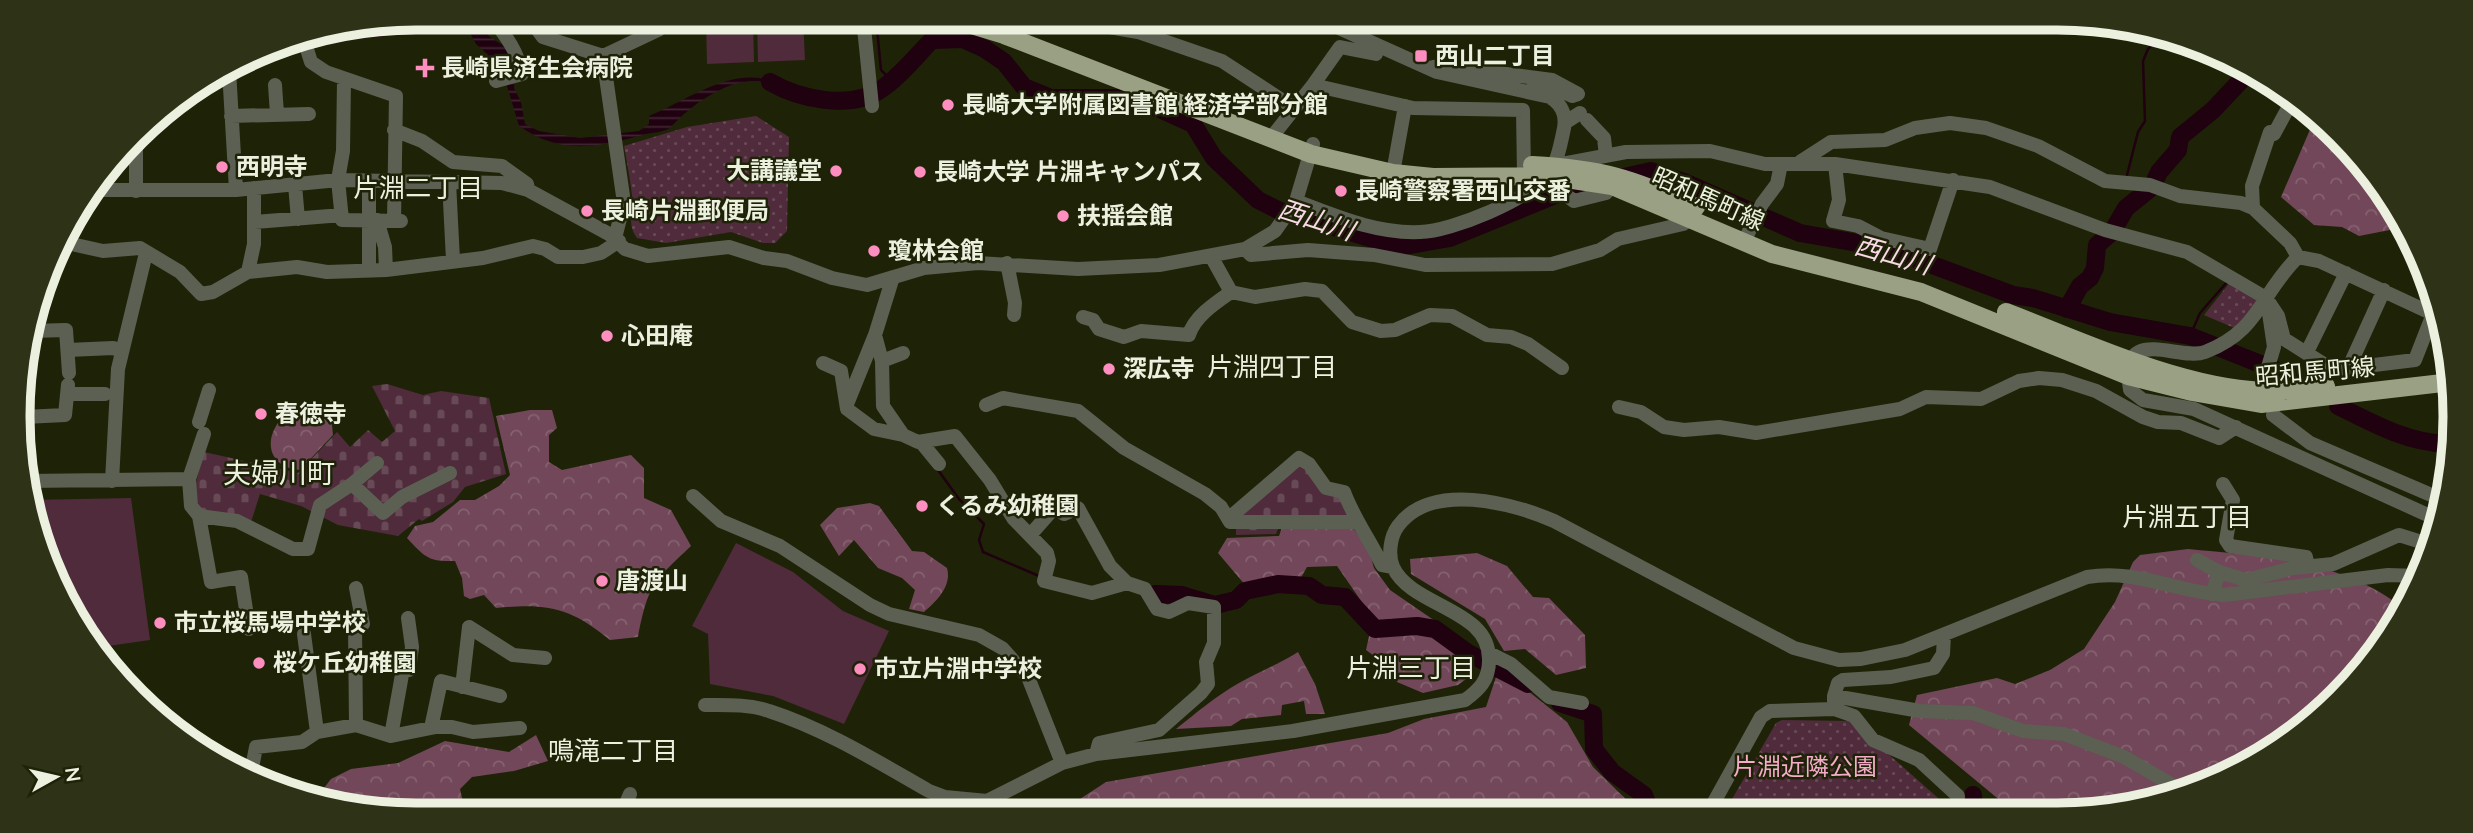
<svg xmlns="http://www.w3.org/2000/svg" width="2473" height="833" font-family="Lato,'Noto Sans JP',sans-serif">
  <defs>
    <pattern id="forest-crowns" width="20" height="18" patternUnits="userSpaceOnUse" patternTransform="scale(1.75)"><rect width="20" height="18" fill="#714759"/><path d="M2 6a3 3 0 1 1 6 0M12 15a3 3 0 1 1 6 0" fill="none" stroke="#856270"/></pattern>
    <pattern id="cemetery-stones" width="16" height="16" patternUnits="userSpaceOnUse" patternTransform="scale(1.75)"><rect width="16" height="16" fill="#4f2b3b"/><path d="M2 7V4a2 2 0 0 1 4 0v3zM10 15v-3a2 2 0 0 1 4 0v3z" fill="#684a57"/></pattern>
    <pattern id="park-dots" width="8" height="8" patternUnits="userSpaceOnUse" patternTransform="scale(1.75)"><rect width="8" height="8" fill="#4f2b3b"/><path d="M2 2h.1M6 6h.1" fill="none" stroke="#684a57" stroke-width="1.8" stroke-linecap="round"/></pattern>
    <pattern id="water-rules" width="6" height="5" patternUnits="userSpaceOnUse" patternTransform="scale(1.75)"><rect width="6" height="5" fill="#1f0110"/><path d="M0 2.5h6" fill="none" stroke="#402632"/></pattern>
  </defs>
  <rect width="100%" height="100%" fill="#1e2307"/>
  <path fill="url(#forest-crowns)" d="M2315 118 2402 217 2405 227 2359 236 2342 227 2314 225 2281 197Z
    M317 407 331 415 333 435 300 470C269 468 262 440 282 418L294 417Z
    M530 410H552L557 428 549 435V462L562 470 631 455 644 468V498L671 510 691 546C653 582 648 585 638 637L610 640C570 607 547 603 496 608L484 595 470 599 464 596 462 578 455 561C428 562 425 557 407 538L415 526 433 522 460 500H475L499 486 510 475 496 416Z
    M870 503 879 506 912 551 924 552 947 568C952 586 937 601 924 612L909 609 915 590 902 578 878 568 854 540 839 556 820 525 837 508Z
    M1282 527 1353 528 1369 550 1374 568 1390 590 1470 645 1473 661 1470 676 1458 685 1423 693 1397 682 1385 664 1366 650 1373 618 1337 566 1307 567 1298 583 1260 581 1246 586 1218 553 1227 538 1279 536Z
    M2188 549C2262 556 2346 560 2405 610L2320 716 2233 775 2109 812H2008V807L1909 725 1917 695 1997 678 2015 684 2050 670 2084 649 2115 602 2133 562 2140 555Z
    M1477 553 1507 566 1533 597 1549 598 1585 635 1586 668 1556 675 1525 649 1504 651 1485 619 1411 574 1410 559Z
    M1298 652 1315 684 1325 714H1306L1304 701 1282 705 1281 715 1242 719 1231 726 1176 729C1196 713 1216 696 1239 683 1259 672 1279 664 1298 652Z
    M1499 668 1567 722 1593 767 1640 813 1057 814 1106 782 1388 733 1424 719 1486 707Z
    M536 735 548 761 514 771 472 777 460 789 466 815H416L313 802 331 779 351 769 398 763 445 741 509 752Z"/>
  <path fill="url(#cemetery-stones)" d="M387 384 423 395 441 391 489 398 506 474 465 487 453 502 422 521 419 519 398 536 338 525 301 506 260 494 251 522C192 512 186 515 204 452L298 473 337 432 350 447 368 430 382 442 395 431 372 386Z
    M1298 462 1341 494 1350 518H1282L1276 534 1236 535V516Z"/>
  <path fill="url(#park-dots)" d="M756 116 789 137 787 231 775 243H763L731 232 666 243 637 238C626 223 634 212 632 195 630 179 627 162 624 146L687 127Z
    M2231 281 2260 299 2239 330 2204 315Z
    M1782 720 1851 721 1946 805 1938 812 1724 813 1776 723Z"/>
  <path fill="#4f2b3b" d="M803 18 805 60 758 62 757 19Z
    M753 19 754 62 707 64 706 21Z
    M131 498 150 640 94 648 85 638 31 519 30 500Z
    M736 543 793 572 843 611 889 631 844 724 773 696 710 684 708 634 692 626Z"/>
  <path fill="url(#water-rules)" d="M416 18H428L411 34 355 39 333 34Z
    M462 18H474L490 37 507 48 516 72 514 88 521 102 525 124 539 131 580 138 639 131 649 124V116C699 95 739 59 792 89L791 98C781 94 767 82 758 81 726 79 690 106 671 127 667 131 653 133 646 134 598 147 562 156 519 126L501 66 476 44Z"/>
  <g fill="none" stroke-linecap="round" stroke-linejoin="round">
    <path stroke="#1f0110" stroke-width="2.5" d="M876 18 881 70 891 80
      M2126 179 2138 132 2145 121 2143 61 2148 49 2158 39
      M2126 208V203
      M2190 336 2200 313 2227 282
      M938 470 959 499 984 524 979 540 983 552 1039 576"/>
    <path stroke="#1f0110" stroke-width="18" d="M770 82C799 99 850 110 880 90 899 78 916 56 932 40L963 39 985 49 1004 62 1024 87 1051 98H1124L1158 108 1193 124 1214 158 1258 200 1278 210 1399 247 1450 238 1570 189 1651 171 1684 182 1800 233 1887 248 2013 295 2033 298 2110 322 2190 336 2293 377
      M2067 309 2080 286 2090 278 2095 268 2097 245 2112 232 2126 208 2152 187 2159 172 2178 150 2180 137 2213 110 2247 74
      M2338 406C2374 424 2406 442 2447 444
      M1155 594 1182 595 1215 605 1236 600 1245 591 1278 584 1309 586 1322 595 1345 597 1375 629 1417 626 1435 629 1468 653 1528 684
      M1560 703 1593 714 1594 749 1612 772 1644 795 1651 813
      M1973 795 1974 812"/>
    <path stroke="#5c6052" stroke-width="14" d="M492 18C506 36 518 52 522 74L496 81
      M529 18 543 37 603 56 658 30 671 18
      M863 18 872 106
      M1058 18 1138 32 1222 61 1294 108
      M295 42 306 46 311 62 326 72 396 96 394 221
      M603 56 624 203 615 238
      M1433 67 1445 66 1552 80 1578 94 1572 96 1553 87 1531 90
      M229 70 236 190
      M344 81 343 151 338 180 342 220 401 221
      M275 85 277 114
      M1313 85 1340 47 1376 54
      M156 115H161
      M231 116 309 114
      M1587 120 1604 138 1606 156
      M1566 122 1580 113
      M394 130 422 141 453 162 502 166 527 184 528 190
      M1271 138 1313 85 1413 108 1523 110 1524 175 1551 184 1574 201 1606 193 1612 186
      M136 139V191
      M1800 162 1831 142 1885 140 1915 128 1950 123 1986 128 2038 146 2105 181 2150 185 2180 196 2241 203 2253 208 2290 243 2298 257 2319 261 2435 315
      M1562 164 1626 152 1710 151 1765 164H1835L1990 187 2105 230 2187 252 2266 298 2278 316 2284 339 2333 370 2415 360 2433 314
      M1835 164 1839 200 1833 221 1858 226 1881 238 1930 249 1953 180
      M1393 173 1405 106
      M369 181V269
      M449 182 453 260
      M295 185 298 219
      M97 190H236L338 180 502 183 528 190 609 234 625 249 648 256 729 247 764 258 787 261 832 278 867 285 924 268 978 263 1078 269 1159 265 1245 249 1275 231 1296 201 1313 144
      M1296 201C1336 216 1376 234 1420 232 1452 231 1529 200 1549 173 1557 162 1560 147 1563 133 1567 118 1564 106 1550 97L1437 72 1317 18
      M2253 208 2252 186 2270 132 2274 134 2294 97
      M377 220 385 247 386 270
      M255 222 342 215
      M58 241 103 251 140 248 180 272 201 294 213 292 248 272 297 267 327 272 386 270 483 258 533 246 545 249 558 257H583L601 253 619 241
      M1744 242 1762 204 1777 184 1781 164
      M1245 249 1251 255 1308 250 1374 255 1425 265 1552 264 1600 250 1618 239 1683 224 1694 216
      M1211 256 1231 292
      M2298 257C2260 294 2260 331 2205 352 2178 362 2119 322 2130 390L2143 400 2194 409 2441 521
      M1007 263 1015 303 1014 315
      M248 272 254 244V188
      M1083 317 1093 320 1099 329 1124 337 1141 331 1189 335C1194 317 1215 303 1231 292L1255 297 1305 289 1322 291 1352 322 1381 331 1395 330 1430 315 1452 316 1487 335 1511 337 1528 344 1562 368
      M31 331 66 330 69 373
      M875 335 882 361 883 406 903 435
      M68 350 113 348 122 351
      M2307 352 2346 273
      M882 361 903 353
      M823 363 841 371 847 409 874 429 903 435 918 442 955 436 990 480 1013 518 1047 553 1049 561 1044 581 1092 593 1127 583 1145 589 1157 609 1169 612 1188 603 1214 607V643L1206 662 1208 684 1201 693 1159 730 1099 743 1096 754
      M2348 369 2384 290
      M2265 377 2274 347 2269 313
      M67 394H105
      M847 404 875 335 893 277
      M986 405 1003 398 1078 411 1124 448 1205 494 1221 507 1230 522H1355
      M1619 407 1641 412 1664 427 1684 430 1719 427 1756 433 1900 409 1926 397 1981 399 2019 381 2039 378 2062 380 2096 391 2143 417 2158 422 2181 423 2219 438 2236 427
      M2273 415 2310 443 2443 500
      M24 417 65 415 68 385
      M199 422 209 390
      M921 442 939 464
      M189 479 191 506 199 516 237 521 293 549H308L320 505 352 484 383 513 402 497 450 473
      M28 481 189 479 204 434
      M112 481 118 369 146 253
      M352 484 377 463
      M2223 484 2233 500 2226 540 2230 546 2306 557 2308 567
      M693 496 721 521 780 546 870 605 889 614 979 635 1002 648 1028 677 1062 763
      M199 516 211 582 241 577 249 629
      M1228 519 1299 458 1309 464 1326 488 1344 492C1354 519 1370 540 1382 565L1393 567
      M1031 534 1054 508 1064 514 1078 508 1110 566 1127 583
      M2197 560 2219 572
      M356 588 363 624
      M2212 594 2219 572 2246 580 2293 568 2333 564 2399 535 2431 545
      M355 627 356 725
      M304 634 317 732
      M1489 653 1511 664 1549 697 1582 703
      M462 687 469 627 513 655 545 658
      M1834 696 1838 683 1843 680 1891 677 1934 668 1943 654 1944 635
      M705 705C726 705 749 704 769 711 825 729 878 762 929 791L945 797 987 801 1062 763 1096 754 1293 731 1465 700C1479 690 1489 680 1489 661 1491 608 1412 608 1393 567 1388 555 1390 537 1398 526 1431 481 1512 503 1554 521L1794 648 1839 660 1861 659 1905 650 2087 577C2138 569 2175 592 2224 595L2388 575 2419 576
      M1834 709V696L1920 711 1973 713 2023 731 2064 734 2124 757 2181 790
      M431 728 441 681 500 696
      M391 736 403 669 409 670 412 647 408 618
      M251 773 256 747 302 742 317 732 356 725 391 736 436 727H452L473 732 520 728
      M1708 813 1761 717 1770 711 1834 709 1854 716 1873 740 1919 760 1958 796 1957 812
      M621 815 630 794"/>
    <path stroke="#99a084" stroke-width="18" d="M948 18 1004 35 1311 154 1393 173 1433 177 1547 176 1612 186 1772 254 1921 292 2128 376 2192 392 2261 404 2451 382
      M1532 165C1603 169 1631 178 1696 207
      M2006 312C2084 342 2179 387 2262 391 2283 392 2305 389 2326 386"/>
  </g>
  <g fill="#fd8ebf" stroke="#1e2307" stroke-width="2.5">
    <rect x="1414" y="49" width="14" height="14" rx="3.5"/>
    <path d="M421.5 57.5h7v7h7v7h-7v7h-7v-7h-7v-7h7z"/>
    <circle cx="948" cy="105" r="7"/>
    <circle cx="222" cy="167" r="7"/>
    <circle cx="836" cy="171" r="7"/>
    <circle cx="920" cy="172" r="7"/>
    <circle cx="1341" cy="191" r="7"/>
    <circle cx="587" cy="211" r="7"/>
    <circle cx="1063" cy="216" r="7"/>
    <circle cx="874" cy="251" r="7"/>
    <circle cx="607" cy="336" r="7"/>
    <circle cx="1109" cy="369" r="7"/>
    <circle cx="261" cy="414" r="7"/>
    <circle cx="922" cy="506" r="7"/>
    <circle cx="602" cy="581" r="7"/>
    <circle cx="160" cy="623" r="7"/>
    <circle cx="259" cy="663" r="7"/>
    <circle cx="860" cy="669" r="7"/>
  </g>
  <g text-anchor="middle" stroke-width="5" stroke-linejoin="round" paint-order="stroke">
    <g font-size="24" font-weight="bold" fill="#ecf0df" stroke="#1e2307" text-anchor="start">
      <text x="1435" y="64">西山二丁目</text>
      <text x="441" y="76">長崎県済生会病院</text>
      <text x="962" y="113">長崎大学附属図書館 経済学部分館</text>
      <text x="236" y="175">西明寺</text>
      <text x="822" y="179" text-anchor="end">大講議堂</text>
      <text x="934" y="180">長崎大学 片淵キャンパス</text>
      <text x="1355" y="199">長崎警察署西山交番</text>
      <text x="601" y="219">長崎片淵郵便局</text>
      <text x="1077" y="224">扶揺会館</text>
      <text x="888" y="259">瓊林会館</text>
      <text x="621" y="344">心田庵</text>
      <text x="1123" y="377">深広寺</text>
      <text x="275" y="422">春徳寺</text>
      <text x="936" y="514">くるみ幼稚園</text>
      <text x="616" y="589">唐渡山</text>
      <text x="174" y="631">市立桜馬場中学校</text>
      <text x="273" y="671">桜ケ丘幼稚園</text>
      <text x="874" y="677">市立片淵中学校</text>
    </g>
    <g font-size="24" fill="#ecf0df" stroke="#1e2307">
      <text transform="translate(1708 199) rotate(24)" y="8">昭和馬町線</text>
      <text transform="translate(2315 372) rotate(-5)" y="8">昭和馬町線</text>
    </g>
    <g font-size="24" fill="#f4acc9" stroke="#1e2307">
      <text x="1805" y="775">片淵近隣公園</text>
    </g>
    <g font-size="26" fill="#ecf0df" stroke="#1e2307">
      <text x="418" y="197">片淵二丁目</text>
      <text x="1272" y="376">片淵四丁目</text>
      <text x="2187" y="526">片淵五丁目</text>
      <text x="1411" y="677">片淵三丁目</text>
      <text x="613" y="760">鳴滝二丁目</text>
    </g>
    <g font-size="26" font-style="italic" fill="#f8d9e5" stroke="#1e2307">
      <text transform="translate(1316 220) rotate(18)" y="9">西山川</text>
      <text transform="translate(1893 255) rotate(16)" y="9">西山川</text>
    </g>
    <g font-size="28" fill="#ecf0df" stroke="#1e2307">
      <text x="279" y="483">夫婦川町</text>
    </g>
  </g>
  <path d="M0 0H2473V833H0ZM416 30H2057A386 386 0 0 1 2443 416V417A386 386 0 0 1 2057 803H416A386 386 0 0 1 30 417V416A386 386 0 0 1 416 30Z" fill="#2e3318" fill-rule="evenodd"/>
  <path fill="none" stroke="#ecf0df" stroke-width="9" d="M416 30H2057A386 386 0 0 1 2443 416V417A386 386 0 0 1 2057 803H416A386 386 0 0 1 30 417V416A386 386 0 0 1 416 30Z"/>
  <g transform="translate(56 777) rotate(82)" stroke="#1e2307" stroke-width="5" paint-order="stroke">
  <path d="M0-5L12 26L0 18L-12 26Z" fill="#ecf0df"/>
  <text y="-10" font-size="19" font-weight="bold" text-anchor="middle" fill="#ecf0df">N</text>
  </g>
</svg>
